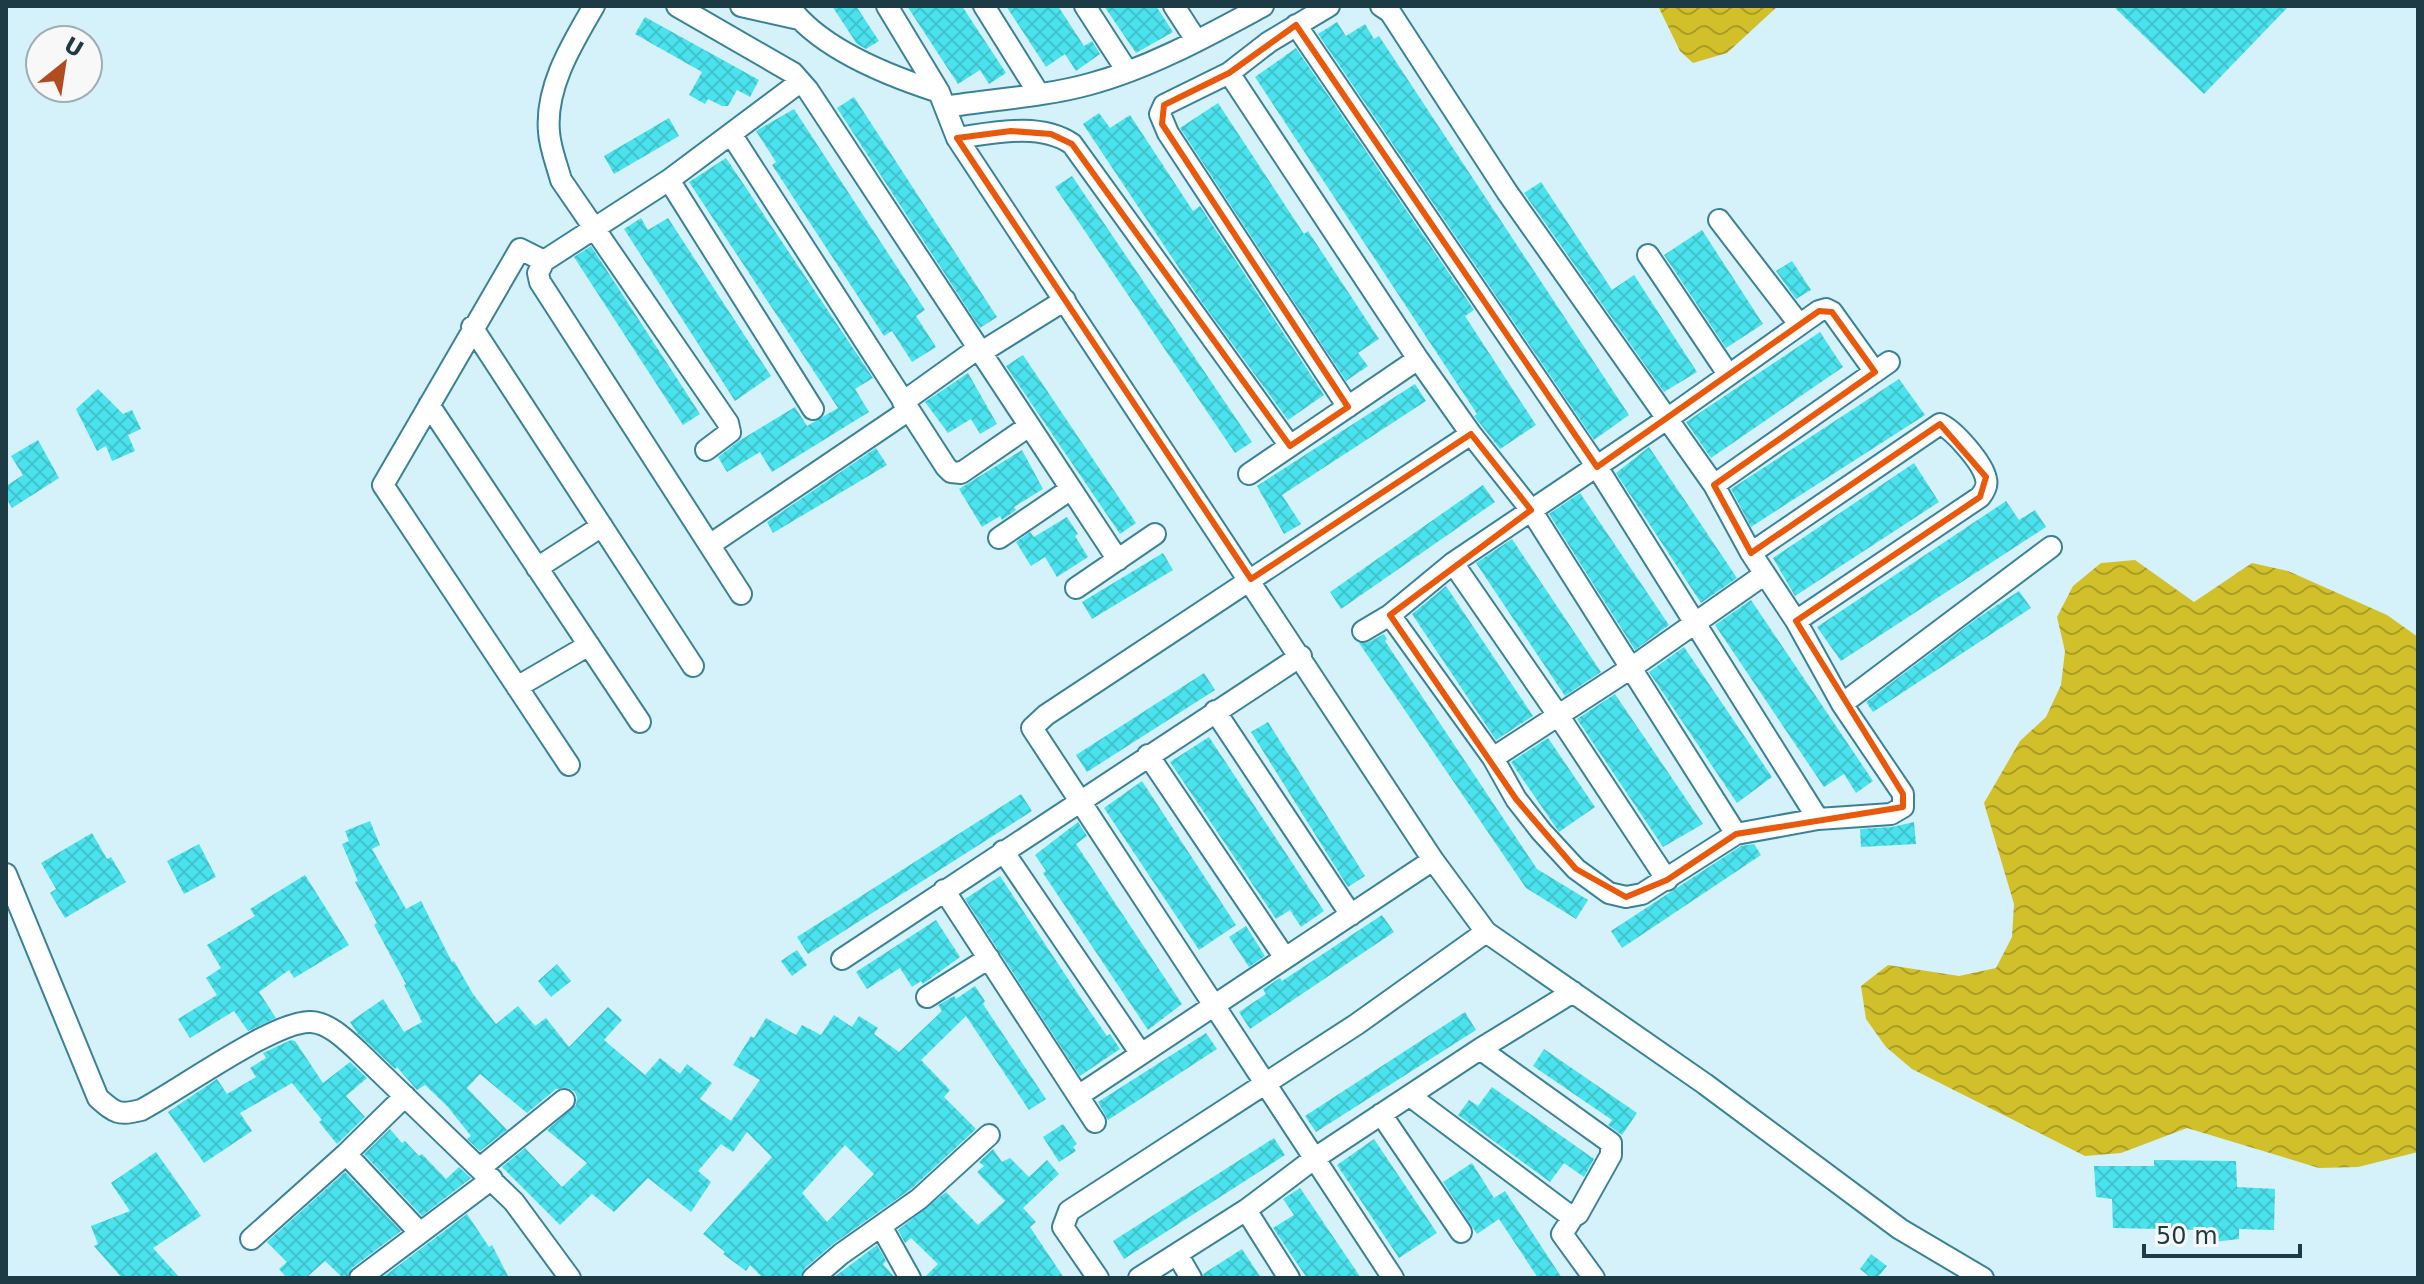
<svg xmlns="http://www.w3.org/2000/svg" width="2424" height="1284" font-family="'DejaVu Sans',sans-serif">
  <defs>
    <pattern id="water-waves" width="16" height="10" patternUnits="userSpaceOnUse" patternTransform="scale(2)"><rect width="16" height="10" fill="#d2c02a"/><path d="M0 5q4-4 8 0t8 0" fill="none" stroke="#aa9d26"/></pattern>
    <pattern id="building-cross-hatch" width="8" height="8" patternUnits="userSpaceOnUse" patternTransform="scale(2)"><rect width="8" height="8" fill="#4ae2ed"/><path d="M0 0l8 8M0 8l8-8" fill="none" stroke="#40c3cd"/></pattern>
  </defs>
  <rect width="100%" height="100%" fill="#d5f1fa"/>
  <path fill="url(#water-waves)" d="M1658 6H1778L1727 53 1693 63 1680 51Z
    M2135 560 2194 602 2252 563 2288 571 2387 615 2418 637V1152L2358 1167 2319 1168 2187 1128 2121 1153 2085 1156 1912 1069 1886 1047 1866 1019 1861 986 1888 965 1959 976 1996 968 2012 937 2014 904 1984 803 2020 741 2046 717 2061 685 2065 651 2057 617 2073 586 2101 563Z"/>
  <path fill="url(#building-cross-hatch)" fill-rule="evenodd" d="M832 6H856L879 41 866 49 857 44Z
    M907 6H962L1006 73 989 84 980 70 958 84Z
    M1006 6H1058L1084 46 1092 41 1100 54 1076 71 1065 54 1046 67Z
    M1104 6H1156L1173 32 1136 53Z
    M2113 6H2289L2204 94Z
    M645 17 759 80 750 97 737 90 728 106H722L708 99 705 104 689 95 702 72 635 34Z
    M1337 22 1346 36 1365 24 1374 39 1379 36 1629 415 1594 440 1318 34Z
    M1296 48 1474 310 1465 316 1536 425 1500 449 1474 416 1477 414 1255 77Z
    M854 97 997 317 980 328 837 108Z
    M1218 103 1304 234 1308 231 1379 339 1358 353 1368 366 1346 381 1180 128Z
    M794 109 925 310 916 316 936 347 912 362 892 331 884 336 772 165 776 162 756 131Z
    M1099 113 1110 128 1130 115 1193 211 1200 206 1324 395 1288 420 1201 301 1083 124Z
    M669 118 679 136 614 174 604 156Z
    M726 158 873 378 855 389 869 412 772 472 760 452 727 472 718 457 739 441 795 407 807 426 838 408 689 182Z
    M1072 176 1252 442 1235 453 1055 187Z
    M1541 182 1612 290 1634 275 1697 372 1664 392 1524 193Z
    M641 218 648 230 668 218 771 376 735 401 624 229Z
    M1702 230 1763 324 1726 348 1664 255Z
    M591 246 700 414 683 425 574 257Z
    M1792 261 1811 290 1796 299 1776 271Z
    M1820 332 1843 367 1711 458 1686 422Z
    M1023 355 1136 523 1120 534 1006 366Z
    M968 373 997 424 980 434 971 419 948 433 925 402Z
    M1899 379 1925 415 1751 527 1731 489Z
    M1415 384 1426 401 1282 495 1301 524 1284 534 1257 486Z
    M98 389 123 414 132 410 141 429 128 435 135 451 112 461 106 446 97 451 76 409Z
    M38 440 59 478 12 508 6 498V486L23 475 11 456Z
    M1649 447 1737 578 1701 603 1616 473Z
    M876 448 887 465 773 533 767 522Z
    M1022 450 1043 489 1014 507 1016 510 1002 520 1000 516 982 527 959 489Z
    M1914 463 1939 502 1795 596 1773 558Z
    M1483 485 1495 502 1341 609 1330 592Z
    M1580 493 1669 625 1635 650 1549 514Z
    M2006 501 2019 520 2035 510 2046 527 1841 661 1817 627Z
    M1067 517 1078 534 1075 536 1088 557 1057 577 1045 557 1031 566 1016 542 1030 532 1034 537Z
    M1512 539 1601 672 1565 696 1476 563Z
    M1163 553 1173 570 1092 619 1082 602Z
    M1446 586 1533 716 1496 740 1412 614Z
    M2019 591 2031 608 1873 712 1866 702 1979 617Z
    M1751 600 1873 781 1856 793 1844 774 1824 787 1715 625Z
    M1384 634 1387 639 1385 641 1537 869 1588 900 1576 919 1526 888 1359 643 1369 642Z
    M1684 647 1772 777 1737 803 1649 672Z
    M1204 673 1215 690 1087 772 1076 755Z
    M1615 694 1703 824 1663 847 1577 719Z
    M1268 722 1365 876 1348 887 1251 732Z
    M1209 737 1324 911 1301 927 1290 910 1276 919 1170 762Z
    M1548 738 1595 807 1559 832 1511 762Z
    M1142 781 1236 925 1199 950 1104 808Z
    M1021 794 1032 811 808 954 797 937Z
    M370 821 380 845 372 849 406 909 421 901 452 962 454 961 473 994 496 1024 518 1006 535 1026 546 1018 569 1047 608 1007 622 1020 604 1040 645 1075 660 1058 680 1074 687 1064 712 1083 700 1099 731 1121 760 1080 733 1065 751 1036 754 1038 766 1018 796 1035 802 1025 821 1035 834 1015 852 1027 859 1016 878 1028 874 1034 899 1052 942 1011 938 1005 954 996 956 999 975 986 985 1001 983 1004 1046 1099 1029 1110 966 1016 921 1060 950 1090 944 1097 976 1129 911 1189 833 1244 805 1268 800 1278H763L750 1265 746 1271 723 1254 725 1252 703 1234 772 1157 747 1132 733 1152 721 1144 698 1171 711 1182 691 1212 648 1178 614 1212 592 1194 560 1225 502 1167 525 1148 562 1187 587 1163 547 1130 576 1105 577 1097 574 1091 568 1088 556 1089 527 1113 480 1074 467 1088 507 1130 480 1151 467 1139 471 1136 447 1106 425 1085 417 1090 397 1067 395 1069 358 1034 350 1022 383 999 404 1032 422 1022 404 985 406 984 374 925 377 923 355 882 358 881 342 844 349 841 345 831ZM845 1145 874 1174 827 1222 802 1193Z
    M1078 822 1087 836 1076 844 1182 1004 1148 1030 1043 873 1046 871 1035 855Z
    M1914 822 1916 844 1861 847 1860 829 1892 827Z
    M92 833 107 859 111 857 126 882 65 918 50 893 56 889 41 863Z
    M199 844 216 877 184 894 167 861Z
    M1754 844 1761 855 1622 948 1611 931 1741 846Z
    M305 875 349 945 294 978 289 970 259 992 276 1018 248 1031 234 1011 190 1038 178 1019 217 995 206 978 221 968 207 945 255 916 250 909Z
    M1000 876 1084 1003 1107 1036 1110 1034 1120 1049 1080 1076 965 899Z
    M1382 915 1394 932 1250 1029 1239 1012 1266 994 1263 989 1280 978 1282 981Z
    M936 920 960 957 923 984 921 981 912 987 900 968 867 989 856 972Z
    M1246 926 1265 956 1249 967 1229 937Z
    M797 950 807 965 792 976 781 961Z
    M557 964 571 981 551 997 538 981Z
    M1465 1012 1476 1030 1316 1132 1305 1116Z
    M1206 1033 1217 1049 1108 1120 1098 1102Z
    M291 1040 295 1041 323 1083 350 1062 367 1078 346 1096 365 1117 337 1144 319 1122 322 1120 292 1083 240 1113 252 1131 204 1163 168 1112 217 1079 227 1094 256 1077 250 1068 266 1058 263 1053Z
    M1544 1049 1637 1113 1622 1135 1608 1125 1612 1120 1533 1066Z
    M1492 1087 1594 1159 1584 1177 1564 1163 1550 1182 1458 1115 1469 1100 1478 1106Z
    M1063 1124 1077 1144 1073 1147 1076 1151 1059 1162 1043 1137Z
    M390 1129 402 1143 405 1141 419 1156 422 1154 446 1179 459 1167 471 1178 422 1216 364 1154Z
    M1274 1138 1285 1155 1124 1259 1113 1241Z
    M1374 1139 1437 1233 1399 1258 1337 1165Z
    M993 1149 1002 1162 1010 1158 1029 1177 1047 1160 1059 1174 1023 1208 1036 1222 1030 1227 1064 1278H924L938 1264 911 1238 905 1243 898 1230 946 1192 978 1225 1005 1201 977 1172 984 1166 979 1162Z
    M156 1152 201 1216 153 1248 180 1278H122L94 1246 98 1244 91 1226 130 1211 111 1183Z
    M2154 1160 2236 1161 2237 1187 2275 1189 2274 1230 2239 1229V1239L2205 1243 2204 1230 2113 1228 2112 1199 2096 1197 2094 1166H2154Z
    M1472 1163 1494 1198 1505 1191 1562 1278H1538L1499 1219 1477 1234 1443 1182Z
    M345 1172 401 1231 352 1268 347 1278H343L325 1261 306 1278H287L279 1269 287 1262 267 1242Z
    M1300 1188 1311 1204 1361 1278H1307L1273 1228 1294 1215 1283 1199Z
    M467 1214 489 1247 492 1245 509 1278H382Z
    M877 1245 886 1261 883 1264 895 1278H833Z
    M1242 1249 1261 1278H1204L1203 1274Z
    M1871 1254 1887 1266 1877 1278H1871L1860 1269Z"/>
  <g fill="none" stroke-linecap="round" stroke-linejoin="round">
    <defs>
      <path id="minor" d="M594 6C572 44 545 87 549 132 550 148 557 165 561 180L728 423 730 432 706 450
        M677 6 793 73 808 90 1118 560
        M741 6 799 19
        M789 6C820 49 889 76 939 92
        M887 6 939 92 957 138 1433 860 1486 932 1705 1084 1900 1229 1983 1278
        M984 6 1039 94
        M1085 6 1127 71
        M1174 6 1196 40
        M1329 6 1269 42 1229 73 1164 105 1160 114 1168 133 1348 407
        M1381 6 1390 12 1507 192 1714 485 1751 553 1796 621 1842 704 1903 794V807L1891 814 1818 819 1736 834 1642 894 1626 897 1609 893 1576 869 1541 831 1516 799 1493 758 1390 615
        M1296 25 1597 467 1818 819
        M1229 73 1418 359 1471 434 1531 510 1736 834
        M800 82 669 180 813 409
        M945 107C993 99 1043 97 1090 84 1150 68 1209 35 1263 6
        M731 134 946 467 951 472 961 473 1029 426
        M957 138C993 133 1040 122 1072 144L1290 446
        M669 180 544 261 538 273 540 282 741 594
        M1719 220 1799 324
        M1648 255 1728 374
        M544 261 520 249 383 485 569 765
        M472 327 693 666
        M980 353 1065 300
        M903 402 977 349
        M429 405 640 722
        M1249 474 1418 359
        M1714 485 1889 362
        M999 538 1071 489
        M711 544 909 410
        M1751 553 1940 424C1954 430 1983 463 1986 479 1988 486 1984 492 1980 497L1796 621
        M1453 563 1558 715 1667 880
        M537 568 602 526
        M1076 588 1155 534
        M1363 631 1390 615 1453 563 1667 419 1819 311 1826 309 1832 312 1875 372
        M517 687 589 645
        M1842 704 2051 547
        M1215 711 1351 915
        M1148 755 1285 958
        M1493 758 1631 668 1765 574
        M1003 851 1141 1054
        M6 874 98 1098C115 1113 119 1116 141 1110 178 1091 275 1020 311 1022 329 1023 345 1039 358 1051L514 1202 570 1278
        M944 890 1095 1122
        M842 959 1301 656
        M927 997 989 958
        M1078 1096 1433 860
        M1410 1096 1569 1215 1573 1217 1578 1214 1611 1155V1143L1480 1049
        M1381 1114 1461 1232
        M346 1154 420 1233
        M480 1168 564 1100
        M1246 1210 1289 1278
        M1573 1217 1562 1234 1594 1278
        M881 1226 910 1278
        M251 1239 346 1154 405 1096
        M1177 1254 1191 1278
        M360 1278 492 1179
        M813 1278 841 1254 919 1199 989 1135
        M1098 1278 1063 1227 1069 1211 1357 1024 1486 932
        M1139 1278 1246 1210 1315 1158 1480 1049 1573 992
        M1393 1278C1273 1094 1152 912 1032 728L1046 715 1471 434"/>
    </defs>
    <use href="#minor" stroke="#3a8299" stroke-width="24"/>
    <use href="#minor" stroke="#fff" stroke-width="20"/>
  </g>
  <path fill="none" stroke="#e8590c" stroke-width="6" stroke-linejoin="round" d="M1296 25 1597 467 1819 311 1832 312 1875 372 1714 485 1751 553 1940 424 1986 477 1980 497 1796 621 1903 794V807L1736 834 1667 880 1626 897 1576 869 1516 799 1390 615 1531 510 1471 434 1251 579 957 138 1011 131 1051 134 1072 144 1290 446 1348 407 1162 124 1164 105 1229 73Z"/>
  <rect width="2424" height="1284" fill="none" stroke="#1d3b45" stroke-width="16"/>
  <g transform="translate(64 64) rotate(30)"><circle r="38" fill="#f8f8f8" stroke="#a0acb0" stroke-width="2"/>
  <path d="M0-6L14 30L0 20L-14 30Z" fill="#b24c20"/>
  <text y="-12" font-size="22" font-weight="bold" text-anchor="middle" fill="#1d3b45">U</text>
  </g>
  <path d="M2144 1244v12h156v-12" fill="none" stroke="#1d3b45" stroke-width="4"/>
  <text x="2156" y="1244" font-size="24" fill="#1d3b45" stroke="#f8f8f8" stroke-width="6" paint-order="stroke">50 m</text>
</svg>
